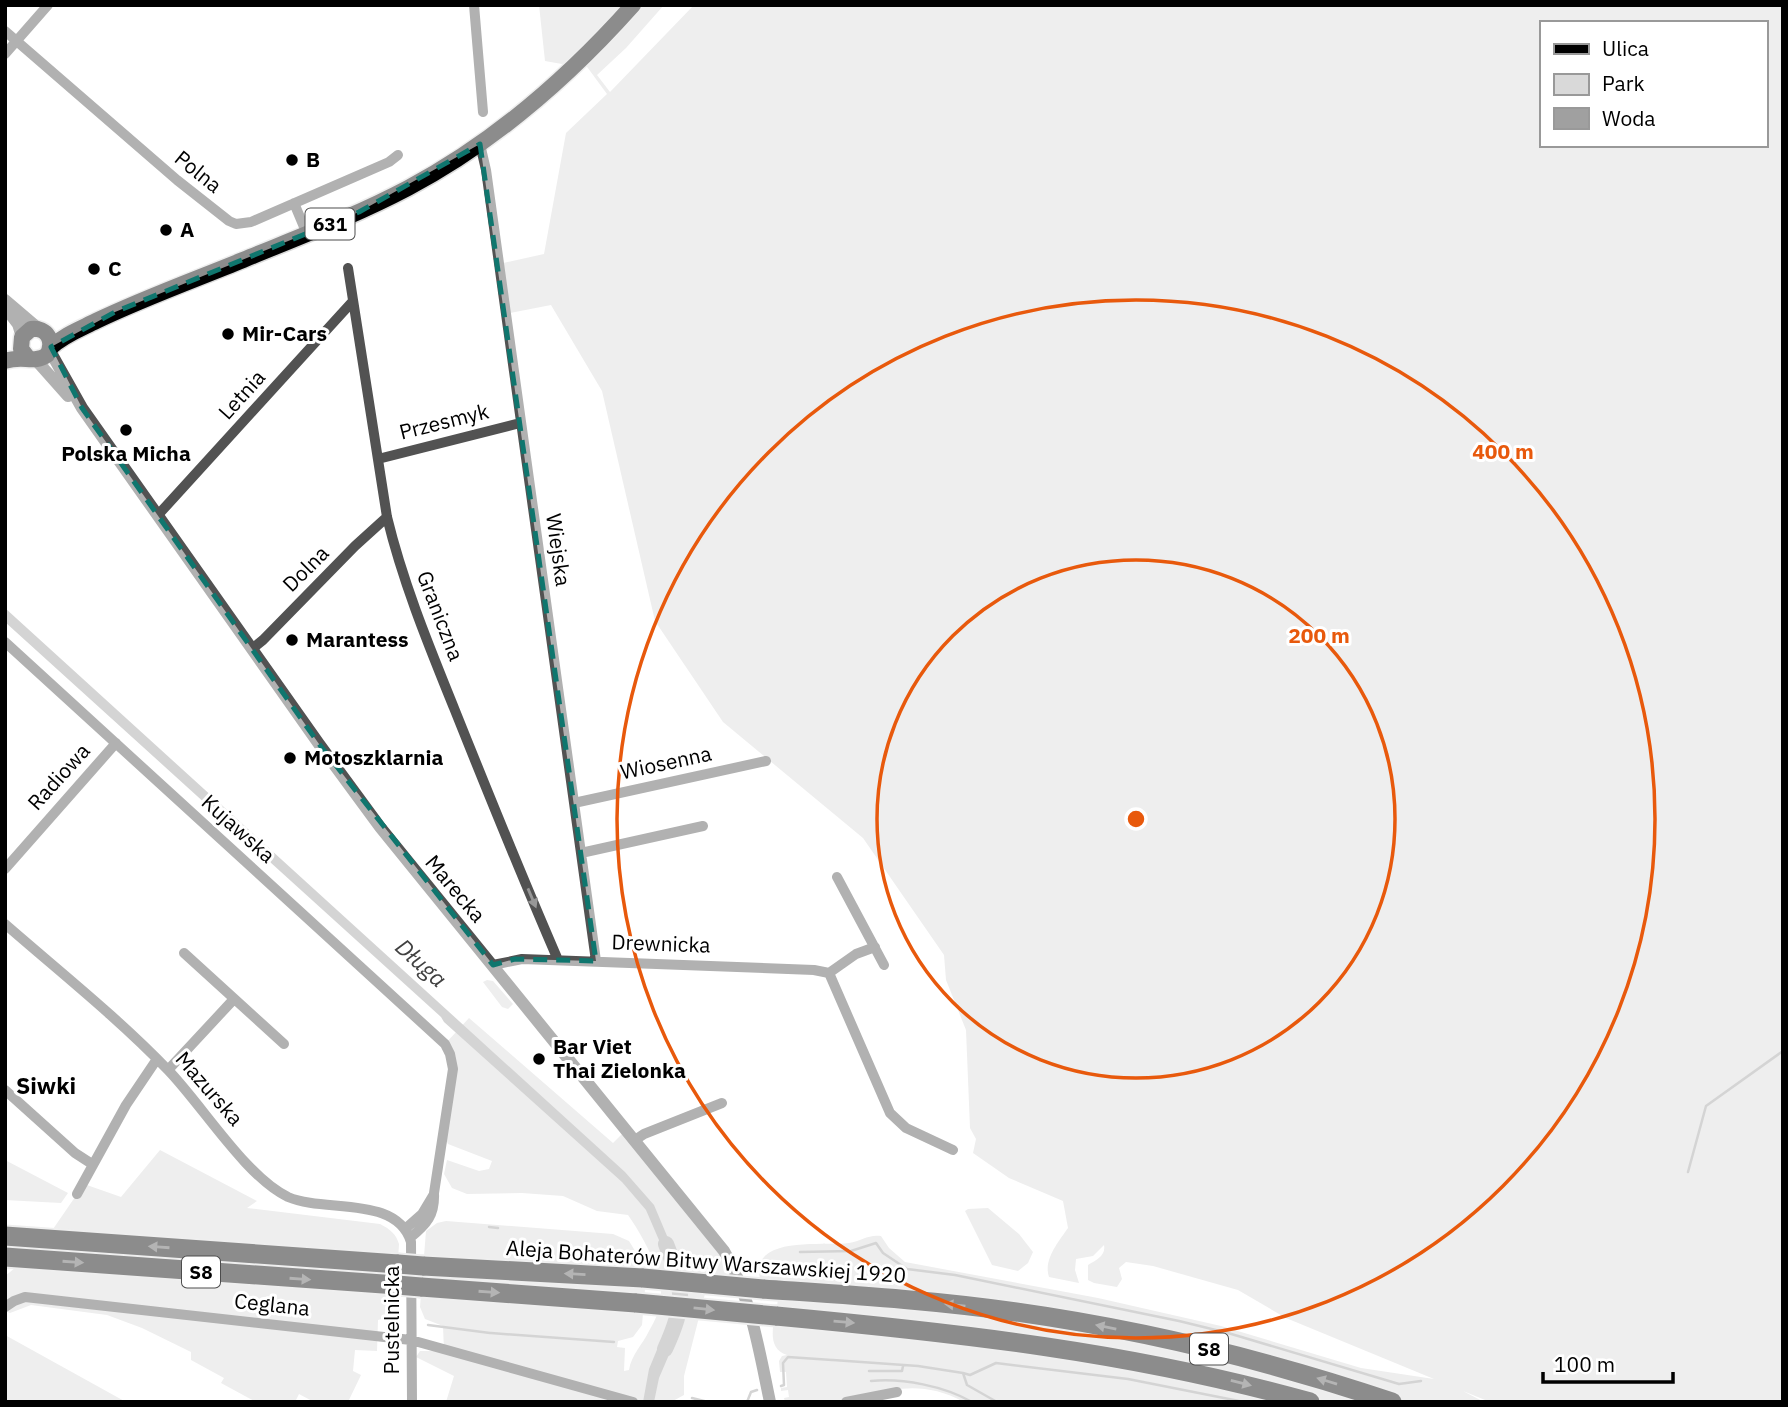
<svg xmlns="http://www.w3.org/2000/svg" width="1788" height="1407" font-family="'IBM Plex Sans',sans-serif">
  <rect width="100%" height="100%" fill="#fff"/>
  <path fill="#d9d9d9" fill-rule="evenodd" d="M539 5H664L626 48 597 75 610 92 694 5H1783V1402H1490L1463 1391 1484 1402H964C911 1373 876 1398 823 1402 810 1403 797 1402 785 1402L784 1398 789 1397 788 1390 781 1391V1388L787 1387 786 1372H780L779 1361 782 1356 787 1355C763 1347 776 1318 778 1299L765 1298C763 1287 755 1270 761 1261 774 1238 827 1246 849 1243 861 1241 869 1234 881 1236L889 1248 905 1262 1098 1298 1221 1326 1361 1368 1434 1379 1286 1318 1238 1290 1153 1266 1126 1262 1119 1268 1122 1279 1117 1287 1094 1283 1088 1280V1265C1096 1260 1106 1256 1104 1245L1093 1256 1076 1259 1075 1270 1079 1283 1049 1277C1043 1260 1059 1241 1068 1228L1063 1201 1009 1178 973 1153 976 1139 970 1128 966 1030 946 980 944 955 863 838 723 722 655 621 602 391 551 305 510 313 503 263 544 254 566 133 607 94 582 60 562 64 545 61ZM1541 23H1765V145H1541Z
    M487 980 493 981 513 1004 508 1009 502 1007 483 982Z
    M469 1018 613 1143 626 1130 736 1273 708 1282 684 1376V1395L671 1402H446L454 1376 416 1357 420 1351H444L443 1326 425 1319 420 1307 426 1231 437 1223 446 1221 613 1234 629 1241 640 1259 645 1289 642 1325 633 1337 618 1341 617 1347 625 1348 624 1371 629 1370C631 1355 643 1344 649 1331 655 1321 661 1308 661 1295 662 1270 642 1235 628 1215L597 1211 563 1196 522 1193 467 1194 452 1188 444 1174 447 1160 479 1171 489 1169 492 1161 448 1144 444 1135 453 1069 445 1044Z
    M160 1150 257 1201 247 1208 380 1224C390 1229 396 1234 399 1244L395 1309 388 1317 378 1320 377 1351 355 1350 353 1371 361 1375 348 1402H314L299 1394 295 1402H256L221 1383 224 1378 191 1360V1352L142 1328 107 1315 31 1305 10 1313 5 1311V1276L40 1248 84 1184 121 1197Z
    M5 1160 68 1193 61 1203 5 1200Z
    M988 1208 1019 1234 1033 1252 1028 1263 1018 1271 992 1265 965 1211 968 1209Z
    M5 1335 126 1402H5Z"/>
  <path fill="#a0a0a0" d="M5 608 625 1172 654 1205 678 1262 668 1261 646 1210 622 1182 444 1022 441 1017 5 622Z
    M666 1328 680 1329 659 1378 654 1402H643L649 1369Z"/>
  <g fill="none" stroke-linecap="round" stroke-linejoin="round">
    <path stroke="#a0a0a0" stroke-width="2.5" d="M1688 1172 1706 1106 1783 1051
      M489 1227 498 1228
      M800 1252 851 1251 876 1243 883 1253 907 1269 955 1275 1179 1321 1228 1333 1399 1384 1421 1381
      M428 1325 490 1333
      M491 1333 614 1342
      M833 1360 918 1366 963 1373 967 1385 997 1402
      M869 1371H902L903 1366
      M963 1373 970 1375 996 1363 1128 1379 1244 1402
      M871 1381C903 1378 944 1386 972 1402
      M781 1386 784 1385 783 1363 788 1357 832 1360
      M692 1398 708 1402
      M747 1402 751 1392 757 1390"/>
    <path stroke="#a0a0a0" stroke-width="16" d="M665 1349C686 1303 684 1290 666 1244"/>
    <defs>
      <path id="primary" d="M51 347C64 335 80 329 96 321 144 298 194 280 243 260 299 237 355 216 408 188 495 142 568 78 633 5
        M5 361C23 355 34 364 47 355 55 341 47 327 31 329L22 337 21 349 28 358"/>
      <path id="motorway" d="M5 1236 398 1264
        M5 1257 397 1285
        M423 1266 643 1278
        M421 1287 636 1303
        M763 1289C848 1295 932 1300 1016 1312 1144 1330 1270 1361 1392 1402
        M776 1316C959 1333 1132 1352 1310 1402"/>
    </defs>
    <use href="#primary" stroke="#dbdbdb" stroke-width="19"/>
    <use href="#motorway" stroke="#dbdbdb" stroke-width="23"/>
    <path stroke="#525252" stroke-width="10" d="M474 5 483 112
      M5 31 177 180 229 221 236 224 251 222 389 162 398 155
      M5 54 48 5
      M480 144 486 170 596 961
      M294 203 307 234
      M348 268 387 517C403 583 429 646 454 708 488 793 522 877 558 960
      M378 459 520 423
      M158 515 353 301
      M5 642 445 1044 450 1054 453 1069 434 1193C435 1215 427 1224 410 1238
      M253 648 263 640 355 546 387 517
      M574 803 766 761
      M581 853 703 826
      M5 869 116 743
      M837 877 884 965
      M5 924C60 972 118 1018 168 1070 202 1105 246 1177 288 1197 325 1213 397 1195 411 1242L412 1402
      M184 953 284 1044
      M493 965 522 959 814 970 829 973 856 954 875 947
      M829 973 890 1113 906 1128 953 1150
      M168 1070 234 999
      M5 1090 75 1153 92 1164
      M635 1140 644 1134 722 1103
      M77 1194 126 1105 157 1059
      M405 1229 422 1214 434 1194
      M5 1307 14 1301 25 1297 411 1340 633 1402
      M846 1402 897 1392"/>
    <path stroke="#525252" stroke-width="12" d="M5 300 39 329
      M5 307 18 324 22 337
      M50 351 82 408 319 744 380 827 724 1251C751 1297 759 1350 770 1402
      M36 360 68 396"/>
    <use href="#primary" stroke="#000" stroke-width="16"/>
    <use href="#motorway" stroke="#000" stroke-width="19"/>
    <defs>
      <path id="motorway-bridge" d="M398 1264 423 1266
        M643 1278 763 1289
        M397 1285 421 1287
        M636 1303 776 1316"/>
    </defs>
    <use href="#motorway-bridge" stroke="#dbdbdb" stroke-width="23" stroke-linecap="butt"/>
    <use href="#motorway-bridge" stroke="#000" stroke-width="19"/>
  </g>
  <defs><path id="oneway-solid" d="M-6-.8H1V-3.2L6.5 0L1 3.2V.8H-6Z" transform="scale(1.75)"/></defs>
  <use fill="#979797" href="#oneway-solid" transform="translate(532 898) rotate(67)"/>
  <g fill="#595959">
    <use href="#oneway-solid" transform="translate(159 1247) rotate(-176)"/>
    <use href="#oneway-solid" transform="translate(73 1262) rotate(4)"/>
    <use href="#oneway-solid" transform="translate(575 1274) rotate(-177)"/>
    <use href="#oneway-solid" transform="translate(300 1279) rotate(4)"/>
    <use href="#oneway-solid" transform="translate(489 1292) rotate(4)"/>
    <use href="#oneway-solid" transform="translate(955 1305) rotate(-174)"/>
    <use href="#oneway-solid" transform="translate(704 1309) rotate(6)"/>
    <use href="#oneway-solid" transform="translate(844 1322) rotate(5)"/>
    <use href="#oneway-solid" transform="translate(1106 1327) rotate(-169)"/>
    <use href="#oneway-solid" transform="translate(1327 1381) rotate(-163)"/>
    <use href="#oneway-solid" transform="translate(1241 1383) rotate(14)"/>
  </g>
  <path d="M0 0H1788V1407H0ZM480 144 596 961 515 959 493 965 319 744 82 408 51 347 115 312 359 212Z" fill="#fff" fill-opacity=".55" fill-rule="evenodd"/>
  <path fill="none" stroke="#0f766e" stroke-width="5" stroke-dasharray="14 9" stroke-linejoin="round" d="M480 144 596 961 515 959 493 965 319 744 82 408 51 347 115 312 359 212Z"/>
  <g fill="none" stroke="#e8590c" stroke-width="3.5">
    <circle cx="1136" cy="819" r="259"/>
    <circle cx="1136" cy="819" r="519"/>
  </g>
  <g fill="#000" stroke="#fff" stroke-width="2.5">
    <circle cx="292" cy="160" r="7"/>
    <circle cx="166" cy="230" r="7"/>
    <circle cx="94" cy="269" r="7"/>
    <circle cx="228" cy="334" r="7"/>
    <circle cx="126" cy="430" r="7"/>
    <circle cx="292" cy="640" r="7"/>
    <circle cx="290" cy="758" r="7"/>
    <circle cx="539" cy="1059" r="7"/>
  </g>
  <g text-anchor="middle" stroke-width="6" stroke-linejoin="round" paint-order="stroke">
    <g fill="#fff" stroke="#4c4c4c" stroke-width="2">
      <rect x="305.5" y="208.5" width="49" height="31" rx="5"/>
      <rect x="182" y="1256.5" width="38" height="31" rx="5"/>
      <rect x="1190" y="1333.5" width="38" height="31" rx="5"/>
    </g>
    <g font-size="19" font-weight="bold" fill="#000">
      <text x="330" y="231">631</text>
      <text x="201" y="1279">S8</text>
      <text x="1209" y="1356">S8</text>
    </g>
    <g font-size="21" font-weight="bold" fill="#000" stroke="#fff" text-anchor="start">
      <text x="306" y="167">B</text>
      <text x="180" y="237">A</text>
      <text x="108" y="276">C</text>
      <text x="242" y="341">Mir-Cars</text>
      <text x="126" y="461" text-anchor="middle">Polska Micha</text>
      <text x="306" y="647">Marantess</text>
      <text x="304" y="765">Motoszklarnia</text>
      <text x="553" y="1054">Bar Viet<tspan x="553" dy="24">Thai Zielonka</tspan></text>
    </g>
    <g font-size="21" fill="#000" stroke="#fff">
      <text transform="translate(198 172) rotate(39)" y="7">Polna</text>
      <text transform="translate(242 395) rotate(-48)" y="7">Letnia</text>
      <text transform="translate(444 422) rotate(-14)" y="7">Przesmyk</text>
      <text transform="translate(558 550) rotate(82)" y="7">Wiejska</text>
      <text transform="translate(306 569) rotate(-45)" y="7">Dolna</text>
      <text transform="translate(440 616) rotate(69)" y="7">Graniczna</text>
      <text transform="translate(666 763) rotate(-12)" y="7">Wiosenna</text>
      <text transform="translate(59 777) rotate(-48)" y="7">Radiowa</text>
      <text transform="translate(238 829) rotate(42)" y="7">Kujawska</text>
      <text transform="translate(455 889) rotate(50)" y="7">Marecka</text>
      <text transform="translate(661 944) rotate(2)" y="7">Drewnicka</text>
      <text transform="translate(209 1089) rotate(49)" y="7">Mazurska</text>
      <text transform="translate(706 1262) rotate(4)" y="7">Aleja Bohaterów Bitwy Warszawskiej 1920</text>
      <text transform="translate(272 1305) rotate(6)" y="7">Ceglana</text>
      <text transform="translate(392 1320) rotate(-90)" y="7">Pustelnicka</text>
    </g>
    <g font-size="23" font-style="italic" fill="#414141" stroke="#fff">
      <text transform="translate(421 963) rotate(42)" y="8">Długa</text>
    </g>
    <g font-size="23" font-weight="bold" fill="#000" stroke="#fff">
      <text x="46" y="1094">Siwki</text>
    </g>
  </g>
  <circle cx="1136" cy="819" r="10" fill="#e8590c" stroke="#fff" stroke-width="3.5"/>
  <g font-size="21" text-anchor="middle" font-weight="bold" fill="#e8590c" stroke="#fff" stroke-width="6" stroke-linejoin="round" paint-order="stroke">
    <text x="1503" y="459">400 m</text>
    <text x="1319" y="643">200 m</text>
  </g>
  <rect width="1788" height="1407" fill="none" stroke="#000000" stroke-width="14"/>
  <rect x="1540" y="21" width="228" height="126" fill="#ffffff" stroke="#999999" stroke-width="2"/>
  <rect x="1554" y="44" width="35" height="10" fill="#000000" stroke="#999999" stroke-width="2"/>
  <text x="1602" y="56" font-size="21" fill="#000000">Ulica</text>
  <rect x="1554" y="74" width="35" height="21" fill="#d9d9d9" stroke="#999999" stroke-width="2"/>
  <text x="1602" y="91" font-size="21" fill="#000000">Park</text>
  <rect x="1554" y="108" width="35" height="21" fill="#a0a0a0" stroke="#999999" stroke-width="2"/>
  <text x="1602" y="126" font-size="21" fill="#000000">Woda</text>
  <path d="M1543 1372v10h130v-10" fill="none" stroke="#000000" stroke-width="3.5"/>
  <text x="1554" y="1372" font-size="21" fill="#000000" stroke="#ffffff" stroke-width="5" paint-order="stroke">100 m</text>
</svg>
